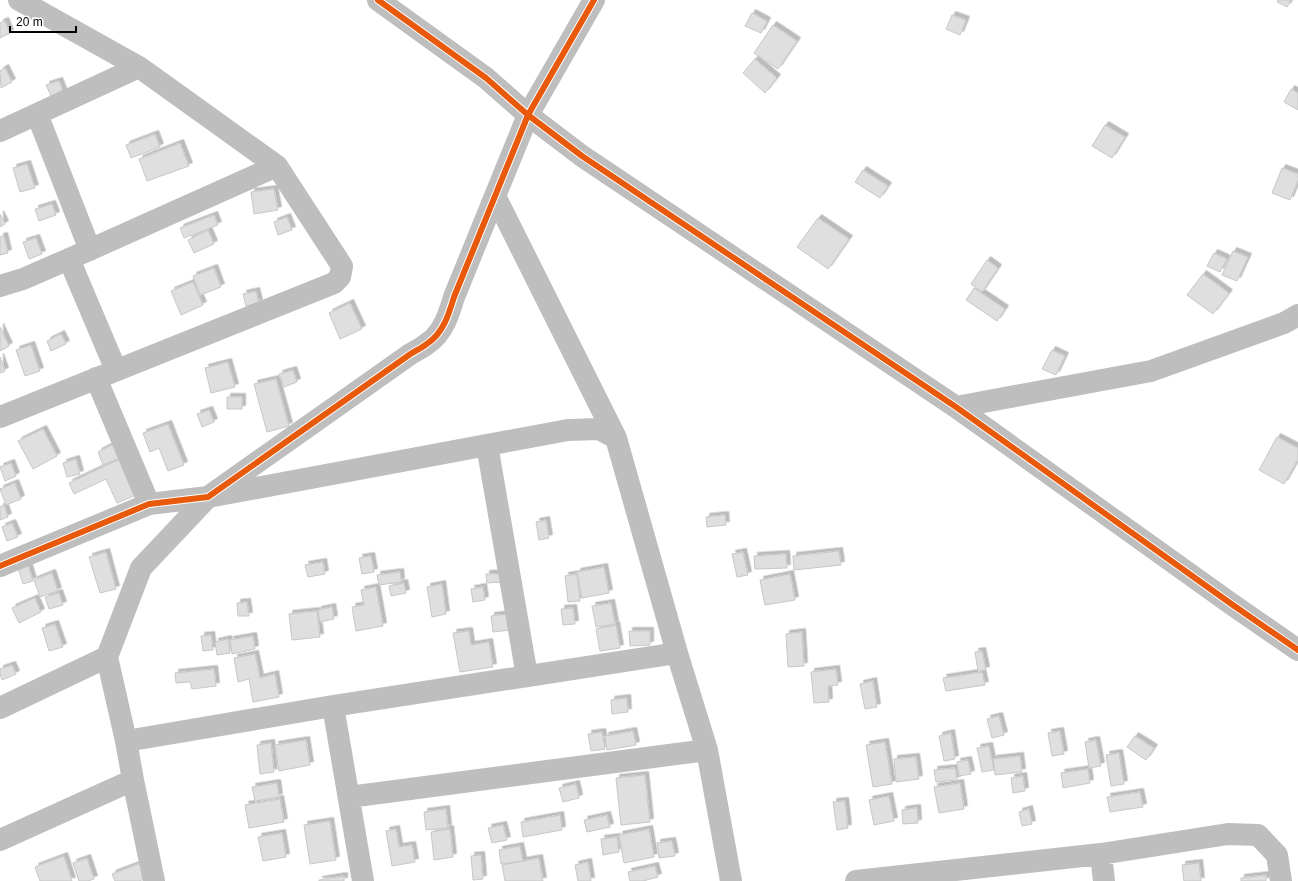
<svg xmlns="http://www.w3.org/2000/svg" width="1298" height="881" font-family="Helvetica,sans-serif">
  <defs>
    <filter id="shadow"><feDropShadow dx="3.5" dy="-3.5" stdDeviation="0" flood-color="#0004"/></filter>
  </defs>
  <rect width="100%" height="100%" fill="#fff"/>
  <path fill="#dfdfdf" stroke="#c7c7c7" filter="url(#shadow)" d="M1278 0H1291L1287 7 1277 2Z
    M752 13 767 21 761 33 745 26Z
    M952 15 966 20 960 35 946 29Z
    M5 21 10 33 0 38V23Z
    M773 25 797 41 778 69 754 53Z
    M755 59 777 78 765 93 743 73Z
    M5 68 12 82 1 88 0 71Z
    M59 81 64 94 52 98 46 85Z
    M1291 89 1298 93V110L1284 102Z
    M1105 125 1125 137 1112 158 1092 146Z
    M155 134 160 147 131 158 126 145Z
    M180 143 189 166 147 181 139 159Z
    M27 164 35 188 20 192 13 168Z
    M1282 168 1298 174V180L1290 200 1272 193Z
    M863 170 888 186 880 198 855 182Z
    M274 189 278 210 254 214 251 192Z
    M52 204 56 215 39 221 35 209Z
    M0 214 5 224 0 227Z
    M214 215 218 225 184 238 180 228Z
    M287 217 292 230 278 235 274 222Z
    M818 218 849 239 828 269 797 247Z
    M208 230 214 244 194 253 188 240Z
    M4 236 8 253 0 255V237Z
    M36 238 42 254 29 259 23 242Z
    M1233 251 1248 257 1237 281 1222 275Z
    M1214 253 1227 259 1220 272 1207 266Z
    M987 260 998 268 982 292 971 284Z
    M214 268 221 287 200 295 193 276Z
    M1203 274 1229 293 1213 314 1187 295Z
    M193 282 203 305 181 315 171 291Z
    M974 288 1005 309 997 321 966 300Z
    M256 291 259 303 246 306 243 294Z
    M350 303 362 329 340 339 329 313Z
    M0 327 9 346 0 351Z
    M61 334 66 344 51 351 47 341Z
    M31 345 40 371 25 376 16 350Z
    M1052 350 1065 356 1056 375 1042 369Z
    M0 357 5 371 0 373Z
    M228 362 235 387 211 393 205 368Z
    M293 370 297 382 284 387 279 374Z
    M276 379 289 426 267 432 254 384Z
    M227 397H242V409H227Z
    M209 410 214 422 202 427 197 414Z
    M168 424 184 465 168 471 159 448 150 452 143 433Z
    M43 429 57 456 33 469 18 441Z
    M1277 437 1298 448V459L1284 484 1259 470Z
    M114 444 120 458 103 465 98 452Z
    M76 459 80 474 67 477 63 463Z
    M120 459 136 495 117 503 106 479 74 494 69 483Z
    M11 463 16 476 5 481 0 467Z
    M15 483 21 499 6 505 0 489Z
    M4 505 8 517 0 520V507Z
    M725 515 726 525 707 527 706 517Z
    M546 520 549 538 539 540 536 522Z
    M12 523 18 537 7 541 2 527Z
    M839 551 841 565 794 570 793 556Z
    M106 552 116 589 100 593 89 557Z
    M743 552 748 575 737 577 732 554Z
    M786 554 787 568 755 569 754 556Z
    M371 556 374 572 362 574 359 558Z
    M323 562 325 574 308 577 305 565Z
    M28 565 33 581 23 584 18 568Z
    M604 567 609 593 582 598 577 572Z
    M400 572 401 582 379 585 377 575Z
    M52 573 58 591 40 597 34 580Z
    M514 573 503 582 487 583 486 574Z
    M577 574 580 601 568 602 565 576Z
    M790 574 795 600 765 605 760 580Z
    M404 583 406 593 391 596 389 586Z
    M442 584 446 614 432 617 427 587Z
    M376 587 383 626 356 631 352 607 364 605 361 590Z
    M483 587 485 600 473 602 471 589Z
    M59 593 63 605 49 609 45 597Z
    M35 598 41 612 19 623 12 608Z
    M247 602 249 616H238L237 603Z
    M611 603 615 624 596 627 592 606Z
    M332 607 334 619 320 622 318 610Z
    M573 608 575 624 563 625 561 609Z
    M317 611 320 637 292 640 289 614Z
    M516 613 518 629 493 632 491 616Z
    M55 624 63 647 49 651 42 628Z
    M616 625 620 648 600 651 596 629Z
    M469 631 471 645 489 642 493 667 460 672 453 633Z
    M629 631H650V645L630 646Z
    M802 632 804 666 788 667 786 634Z
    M211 635 213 650 203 651 201 636Z
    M253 636 255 649 232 654 230 640Z
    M228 639 230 653 217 655 215 642Z
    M982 651 986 670 978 671 975 652Z
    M255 654 260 678 275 674 279 697 253 702 249 679 238 682 234 658Z
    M12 665 16 674 2 680 0 674V669Z
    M214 669 216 686 192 689 190 682 176 683 175 673Z
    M836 669 838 685 828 686 829 702 814 703 811 672Z
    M982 672 985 685 946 691 943 678Z
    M873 681 877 707 865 709 860 684Z
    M627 698 628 712 612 714 611 700Z
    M999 716 1004 735 992 738 987 719Z
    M633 731 636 745 607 750 605 736Z
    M1060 731 1064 754 1052 756 1048 733Z
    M602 732 605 749 591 751 588 734Z
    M951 733 955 759 944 761 939 736Z
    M1135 736 1154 748 1146 760 1127 747Z
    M306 740 310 765 279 771 275 745Z
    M1096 740 1101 766 1089 768 1085 742Z
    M885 742 892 784 873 787 866 745Z
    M271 743 274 772 260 774 257 745Z
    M989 746 994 770 982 772 977 748Z
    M1119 753 1124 784 1111 786 1106 755Z
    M1020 756 1022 772 995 775 993 759Z
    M916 757 919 779 896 782 894 759Z
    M968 760 971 774 959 776 957 762Z
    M955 768 957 780 936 782 934 770Z
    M1088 769 1090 783 1063 788 1061 773Z
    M645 775 650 822 621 825 616 778Z
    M1023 776 1025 791 1013 793 1011 778Z
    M277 783 279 797 255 801 252 787Z
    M960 783 964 809 939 813 934 787Z
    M576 784 579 798 563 802 559 788Z
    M1140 792 1143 807 1110 812 1107 797Z
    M889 796 894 821 874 825 869 800Z
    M280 799 284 822 249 828 245 805Z
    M845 801 848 828 837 830 833 802Z
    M917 808 918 823 903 824 902 810Z
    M446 809 448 828 426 830 424 812Z
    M1029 809 1032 824 1022 826 1019 812Z
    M560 815 562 830 523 837 521 822Z
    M607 815 610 827 587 832 584 820Z
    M330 821 336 860 310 864 304 825Z
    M503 825 507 840 492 843 488 828Z
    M396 829 399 847 412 845 415 862 392 866 386 831Z
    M450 829 453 857 434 860 431 832Z
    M649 829 654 857 624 863 619 835Z
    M282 833 286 857 263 861 258 837Z
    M617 837 619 852 603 855 601 839Z
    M672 841 675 856 659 858 657 843Z
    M520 846 523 861 501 864 499 850Z
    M481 855 483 879 473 880 471 856Z
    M64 856 72 881H40L35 867Z
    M87 858 94 879 88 881H79L73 863Z
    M539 858 543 881H505L502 865Z
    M588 862 591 881H578L575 865Z
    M141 863 147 878 139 881H115L112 874Z
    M1199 863 1201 881H1184L1182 865Z
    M655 866 658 877 643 881H630L628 872Z
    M1266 875V881H1241V878Z
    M344 876V881H319V880Z"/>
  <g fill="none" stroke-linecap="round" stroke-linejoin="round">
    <path stroke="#bebebe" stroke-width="22" d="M19 0 139 67 277 166
      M378 0 486 78 528 115 582 156 956 407 1230 603 1298 650
      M37 114 90 250
      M0 131 139 67
      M495 196 616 438 677 653 707 750 731 881
      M69 259 116 370
      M0 286 23 279 69 259 277 166 342 266 340 277 334 283 0 417
      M96 378 149 504
      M956 407 1151 371 1284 323 1298 315
      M487 445 527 676
      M0 566 149 504 208 497 409 355C415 351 422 348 428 343 443 333 449 314 454 297L528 115 594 0
      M333 706 363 881
      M0 708 107 657
      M126 741 333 706 677 653
      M349 797 707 750
      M0 840 133 780
      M1101 854 1104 881
      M154 881 133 780 126 741 107 657 141 568 208 497 568 430 599 429 616 438
      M856 881 1101 854 1228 834 1258 835 1277 855 1281 881"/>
    <defs>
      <path id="cycleway" d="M378 0 486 78 528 115 582 156 956 407 1230 603 1298 650
        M0 566 149 504 208 497 409 355C415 351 422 348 428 343 443 333 449 314 454 297L528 115 594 0"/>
    </defs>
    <use href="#cycleway" stroke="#fff" stroke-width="8"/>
    <use href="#cycleway" stroke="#e8590c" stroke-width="6"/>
  </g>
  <path d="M10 26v6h66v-6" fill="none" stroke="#000000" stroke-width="2"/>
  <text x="16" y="26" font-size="12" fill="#000000" stroke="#ffffff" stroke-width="3" paint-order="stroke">20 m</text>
</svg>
